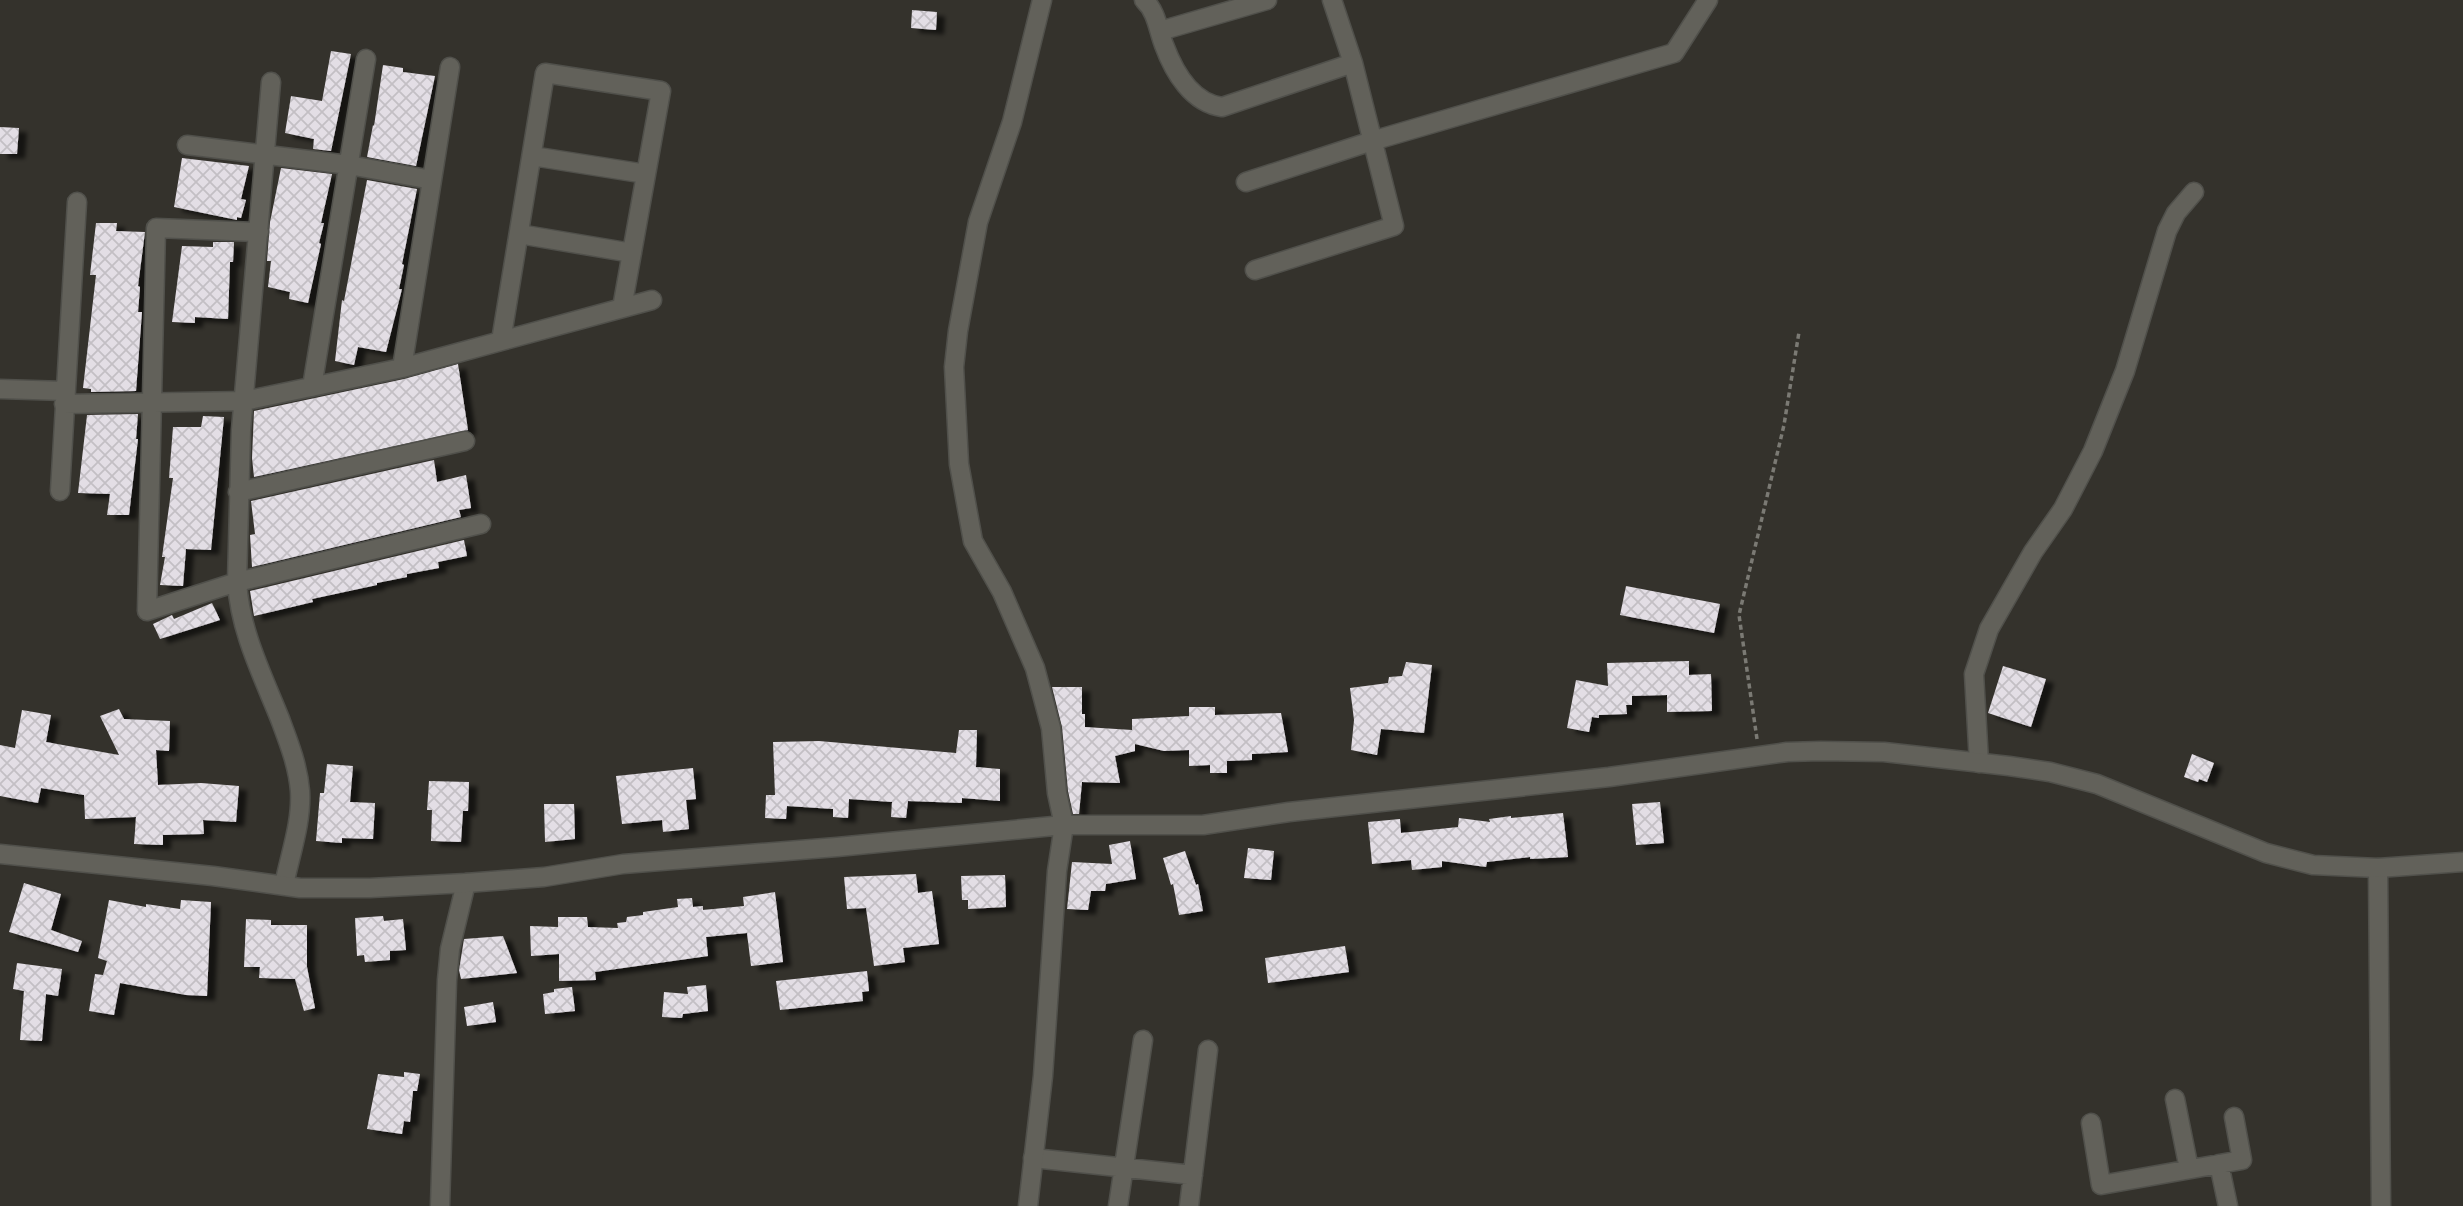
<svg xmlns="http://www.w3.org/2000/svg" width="2463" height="1206" font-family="'DejaVu Sans',sans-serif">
  <defs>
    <pattern id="building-cross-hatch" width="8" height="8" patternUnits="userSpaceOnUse" patternTransform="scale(1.75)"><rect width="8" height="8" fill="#e3dee5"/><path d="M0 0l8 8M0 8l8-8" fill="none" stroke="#c3bfc4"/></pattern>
    <filter id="shadow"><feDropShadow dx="8" dy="4.5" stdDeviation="2" flood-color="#0009"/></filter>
  </defs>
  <rect width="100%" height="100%" fill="#34322c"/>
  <path fill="url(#building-cross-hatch)" filter="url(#shadow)" d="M912 10 937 12 936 30 911 28Z
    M331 51 351 54 331 151 313 149 314 139 285 133 291 96 322 101Z
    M383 65 403 68V72L435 76 416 166 367 157 373 125 374 126Z
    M0 127 19 128 17 154H0Z
    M182 158 249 166 241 199 246 200 241 218 237 217V220L174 207Z
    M281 168 332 174 321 223H324L319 243 321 244 308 303 289 299 290 292 268 287 271 261H267L270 222Z
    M367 180 417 189 402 264 404 265 399 289H402L386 352 358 347 354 365 335 361 342 300 344 301Z
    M96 223H117L116 231 145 232 138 286 140 287 138 312H142L136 391 91 392V389L83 388 96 275H90Z
    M213 242H234L233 262H230L228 319 195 317V323L172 322 182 246 213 247Z
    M458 364 468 430 254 477 252 458 254 411 404 379Z
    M138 414 136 439H138L129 515H107L110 494 78 493 87 415Z
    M203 416 224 417 211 550 186 549 183 586 160 585 165 557H162L173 478H169L173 427H201Z
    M434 460 437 482 466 475 471 508 459 510 461 517 252 567 250 535 255 534 251 501Z
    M464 540 467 556 438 562 439 568 407 574V577L377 583V585L312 599 313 602 254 616 250 591Z
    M1626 586 1720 604 1714 633 1620 615Z
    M212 603 220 620 160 639 153 624 172 615 174 619Z
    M1689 661V675L1711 674 1712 711 1667 712V695L1632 696V705H1626L1627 714 1599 715V718L1592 717 1589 732 1567 728 1576 680 1608 686 1607 663Z
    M1406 662 1432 665 1424 733 1381 729 1377 755 1351 750 1354 720 1350 688 1388 683 1389 677 1402 676Z
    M2003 666 2046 679 2031 727 1988 713Z
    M1052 687H1082V714H1085V727L1132 730V719L1189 716V707H1215V715L1281 713 1288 752 1252 754V760L1227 761V773H1210V765L1189 766V750L1164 751 1135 744V751L1115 756 1120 783 1082 782 1079 814H1073L1068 791 1062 727Z
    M119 709 124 719 170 721 169 751 156 750 158 785 201 783 239 786 236 822 203 820 204 834 163 835V845L134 844 136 817 85 819 84 795 41 788 38 803 0 796V745L15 748 22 710 51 715 46 742 119 755 100 716Z
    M959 730H977L976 767 1000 769V801L962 798V803L908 801 906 818 891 817 892 802 849 799 848 818 833 817V809L787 806 786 819 765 818 766 795H775L773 742 819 741 956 753Z
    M2192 754 2214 763 2207 782 2199 779 2198 782 2184 777Z
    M327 764 353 766 350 802 375 803 373 839 342 838V843L316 841 320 793H324Z
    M693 768 696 799 686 800 689 829 663 832 662 820 622 824 616 776Z
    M429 781 469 782 468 811H463L461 842 431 841 432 810H427Z
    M1660 802 1664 843 1636 845 1632 804Z
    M544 804H574L575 839 545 842Z
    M1563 813 1568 857 1530 859V857L1487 862 1486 867 1442 861V867L1412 870 1411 860 1372 864 1368 822 1400 819 1401 833 1458 827 1459 818 1490 822 1489 819 1511 816V818Z
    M1130 841 1136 879 1106 884 1105 891H1091L1088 910 1067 909 1072 862 1112 864 1109 845Z
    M1248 848 1274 851 1271 880 1244 878Z
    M1185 851 1196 885 1198 884 1203 911 1179 915 1173 884 1171 885 1163 858Z
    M916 874 918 893 932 891 939 944 903 948 905 962 874 966 866 908 847 909 844 877Z
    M1005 875 1006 907 968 909V900H962L961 876Z
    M24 883 61 894 51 930 82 941 78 952 9 932Z
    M775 892 783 962 751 966 747 933 706 937 708 956 595 972 596 980 559 981V954L531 956 530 926 558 927V917H587L588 927 618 928 617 923 626 922 627 917 643 915V912L678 907 677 899 692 898 693 907 703 906V910L744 906 743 897Z
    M109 900 146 907V904L180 909 181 900 211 902 207 996 186 995 120 983 114 1015 89 1011 95 974 103 975 107 961 98 958Z
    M383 916 384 921 403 919 406 950 390 951V960L365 962 364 955 357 956 355 918Z
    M246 919 271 920V925H307V967L315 1008 304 1011 295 979 259 978 260 967H244Z
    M503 936 517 973 461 979 459 970 464 939Z
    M1345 946 1349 972 1268 983 1265 958Z
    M17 963 62 969 58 996 46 994 42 1041 20 1040 24 991 13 989Z
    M867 971 869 991 862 992 863 1001 780 1010 776 981Z
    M706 985 708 1011 683 1014 682 1018 662 1017 664 992 688 994 687 987Z
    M572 987 575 1011 545 1014 543 994 554 992V989Z
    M493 1002 496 1022 467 1026 464 1007Z
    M404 1072 420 1074 417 1091H413L410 1122 404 1121 402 1134 367 1129 378 1074 404 1077Z"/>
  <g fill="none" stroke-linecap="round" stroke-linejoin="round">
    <defs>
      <path id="minor" d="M1144 0C1157 12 1158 30 1164 45 1174 72 1192 103 1222 107L1353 63
        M1160 31 1267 0
        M271 82 241 430 237 582C240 631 262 674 280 719 289 743 298 766 300 791 302 822 290 855 284 885
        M187 145 349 165 432 180
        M532 156 646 174
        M1246 182 1372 141 1674 53 1708 0
        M259 232 156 228 147 611 237 582 481 524
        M519 234 632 253
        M1255 270 1394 226 1353 63 1332 0
        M501 341 545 73 661 91 622 308
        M402 368 450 67
        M312 387 366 59
        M0 389 65 391
        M64 404 244 401 402 368 652 300
        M60 491 77 202
        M238 492 465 441
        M1979 763 1974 674 1989 629 2033 552 2063 509 2093 451 2125 371 2167 231 2176 213 2194 192
        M2378 868 2381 1206
        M2175 1099 2189 1169
        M2091 1123 2101 1185 2242 1160 2234 1117
        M1033 1158 1193 1175
        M2219 1164 2228 1206
        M440 1206 447 980 450 949 466 883
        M1118 1206 1143 1040
        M1189 1206 1208 1050"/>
      <path id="tertiary" d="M0 854 213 876 300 888H370L466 883 544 877 623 864 837 847 1064 825H1203L1289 812 1609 777 1787 752 1821 751 1884 752 2009 766 2050 772 2097 784 2266 853 2313 865 2378 868 2463 862
        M1028 1206 1043 1076 1057 871 1064 825 1057 793 1051 728 1035 668 1002 592 973 541 959 464 954 367 958 331 978 222 1012 122 1042 0"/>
    </defs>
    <use href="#minor" stroke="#50504b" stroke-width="21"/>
    <use href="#tertiary" stroke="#50504b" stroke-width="21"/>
    <path stroke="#7b7a74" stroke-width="3.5" stroke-dasharray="5 3.5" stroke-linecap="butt" d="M1757 739 1739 615 1784 425 1799 332"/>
    <use href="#minor" stroke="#62615a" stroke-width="18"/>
    <use href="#tertiary" stroke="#62615a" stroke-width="18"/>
  </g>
</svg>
